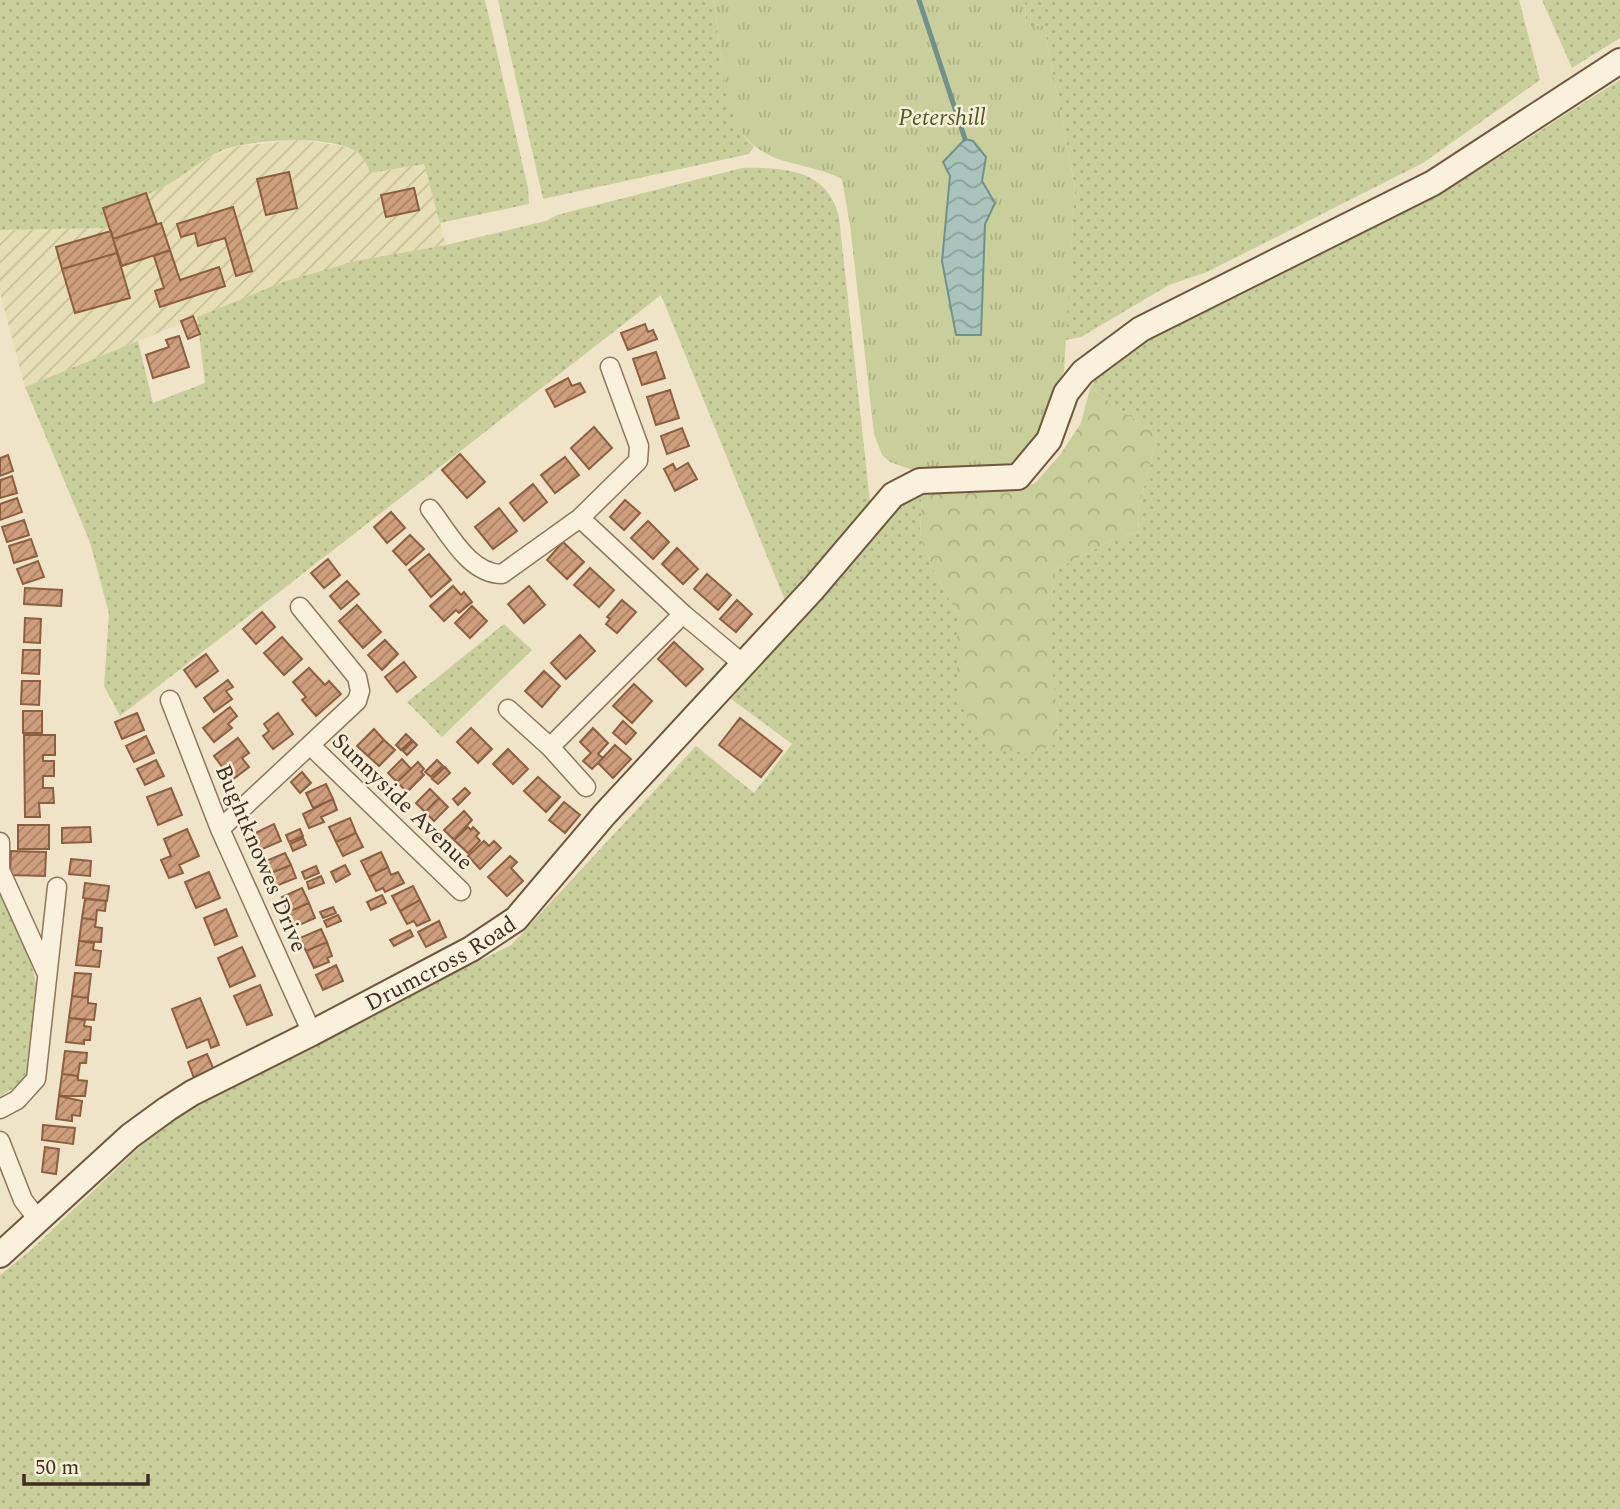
<svg xmlns="http://www.w3.org/2000/svg" width="1620" height="1509" font-family="Spectral,serif">
  <defs>
    <pattern id="farmland-furrows" width="10" height="10" patternUnits="userSpaceOnUse" patternTransform="scale(1.75)"><rect width="10" height="10" fill="#e6deb5"/><path d="M-1 1l2-2M0 10L10 0M9 11l2-2" fill="none" stroke="#c6bf9b"/></pattern>
    <pattern id="grass-dots" width="8" height="8" patternUnits="userSpaceOnUse" patternTransform="scale(1.75)"><rect width="8" height="8" fill="#c9cf9b"/><path d="M2 2h.1M6 6h.1" fill="none" stroke="#aeb285" stroke-width="1.8" stroke-linecap="round"/></pattern>
    <pattern id="forest-crowns" width="20" height="18" patternUnits="userSpaceOnUse" patternTransform="scale(1.75)"><rect width="20" height="18" fill="#c9cf9b"/><path d="M2 6a3 3 0 1 1 6 0M12 15a3 3 0 1 1 6 0" fill="none" stroke="#aeb285"/></pattern>
    <pattern id="park-tufts" width="24" height="20" patternUnits="userSpaceOnUse" patternTransform="scale(1.75)"><rect width="24" height="20" fill="#c9cf9b"/><path d="M3 7l-1-3M5 7V3M7 7l1-3M15 17l-1-3M17 17v-4M19 17l1-3" fill="none" stroke="#aeb285"/></pattern>
    <pattern id="water-waves" width="16" height="10" patternUnits="userSpaceOnUse" patternTransform="scale(1.75)"><rect width="16" height="10" fill="#a9c4bc"/><path d="M0 5q4-4 8 0t8 0" fill="none" stroke="#8ba098"/></pattern>
    <pattern id="building-hatch" width="6" height="6" patternUnits="userSpaceOnUse" patternTransform="scale(1.75)"><rect width="6" height="6" fill="#cf9f7d"/><path d="M-1 1l2-2M0 6l6-6M5 7l2-2" fill="none" stroke="#a98266"/></pattern>
  </defs>
  <rect width="100%" height="100%" fill="#f0e4c8"/>
  <path fill="url(#farmland-furrows)" d="M299 140 342 146 355 151 365 159 371 173 424 164 446 245 355 261 283 282 25 387 0 293V230L109 228 103 208 167 186 191 167 223 151 239 146Z"/>
  <path fill="url(#grass-dots)" d="M0 0H485L528 188 529 204 440 223 424 164 370 173C367 164 364 157 355 151 329 135 252 139 223 150 203 159 187 173 169 184 150 196 124 201 103 208L110 228 0 230Z
    M498 0H714C719 35 724 127 754 146L749 154 543 199Z
    M1025 0H1519L1540 80 1423 163 1207 272 1169 285 1081 337 1065 340 1075 188 1044 27 1026 26Z
    M1542 0H1620V38L1572 68Z
    M1620 80V1509H0V1275L31 1250 172 1116 511 945 696 746 754 793 792 744 731 699 885 516 903 500 922 492 920 537 934 571 957 613V686L1057 744 1058 721 1048 643 1055 570 1112 540 1139 532 1138 511 1157 435 1090 388C1118 343 1191 320 1237 297 1305 263 1373 229 1440 192 1501 158 1560 117 1620 80Z
    M742 168C783 167 828 169 839 217L871 511 786 603 661 295 120 716 104 686 109 614 90 542 25 387 138 341 153 403 205 383 197 317 283 282 355 261 446 245 546 221 557 215Z
    M504 624 532 650 442 737 407 702Z
    M0 891 29 953 37 988 27 1073 16 1087 0 1096Z"/>
  <path fill="url(#forest-crowns)" d="M1090 388 1157 435 1138 511 1139 532 1112 540 1055 570 1049 643 1058 721 1057 744 1029 753 1001 751 970 724 957 686V613L934 571 920 537 922 492 1015 491 1035 483 1060 455 1081 423Z"/>
  <path fill="url(#park-tufts)" d="M714 0H1025L1026 26H1044L1075 188 1064 371 1045 421 1031 448 1012 464 990 473 918 472 890 462 882 455 874 434 850 225 842 179C821 168 797 166 775 158 759 151 743 139 736 123 722 92 719 35 714 0Z"/>
  <path fill="url(#water-waves)" stroke="#6f938a" stroke-width="2" d="M965 139 973 141 986 157 982 181 995 203 985 224 981 335H956L942 261 950 176 943 162Z"/>
  <g fill="none" stroke-linecap="round" stroke-linejoin="round">
    <path stroke="#6f938a" stroke-width="5" d="M919 0 965 139"/>
  </g>
  <path fill="url(#building-hatch)" stroke="#8d5f41" stroke-width="2" d="M289 172 297 208 266 215 257 179Z
    M414 188 419 210 386 217 381 195Z
    M146 193 157 224 113 239 103 208Z
    M233 207 252 271 236 276 225 238 198 246 195 233 181 237 177 224Z
    M161 223 170 250 122 266 113 239Z
    M111 231 117 253 62 269 56 247Z
    M170 250 180 280 219 267 225 286 160 307 155 291 164 288 154 256Z
    M117 253 130 298 75 313 62 269Z
    M193 316 200 334 188 339 181 321Z
    M645 324 648 332 653 330 657 339 628 350 621 333Z
    M179 336 189 367 153 378 146 355 169 347 166 340Z
    M656 352 665 378 642 385 633 359Z
    M568 378 572 386 580 383 585 392 555 407 546 390Z
    M670 390 679 418 656 425 647 397Z
    M594 427 612 448 589 469 571 448Z
    M682 428 689 446 667 454 661 436Z
    M460 454 485 482 467 498 442 470Z
    M8 455 13 471 0 476V458Z
    M565 457 579 475 555 493 541 475Z
    M688 463 697 479 675 491 664 469 673 464 676 470Z
    M12 476 17 493 0 498V480Z
    M533 484 547 502 524 521 510 503Z
    M17 498 22 512 0 520V504Z
    M625 500 640 513 624 530 610 517Z
    M499 508 517 531 493 549 475 527Z
    M391 512 405 528 387 543 374 527Z
    M24 520 29 535 7 542 2 527Z
    M648 521 669 542 653 559 631 538Z
    M410 535 424 549 406 565 393 551Z
    M31 539 37 556 14 563 9 546Z
    M563 542 584 562 567 579 547 560Z
    M677 548 698 569 683 584 662 564Z
    M429 554 451 580 431 597 409 570Z
    M328 559 340 575 324 588 311 573Z
    M38 561 44 577 23 584 17 569Z
    M590 568 614 590 599 607 574 585Z
    M707 574 731 595 718 610 694 589Z
    M347 581 359 594 341 609 330 596Z
    M453 586 461 595 464 592 472 602 459 613 456 610 444 621 430 606Z
    M529 586 545 605 524 623 508 604Z
    M25 588 62 590 61 606 24 604Z
    M622 600 636 612 617 633 606 624 610 619 607 617Z
    M737 600 752 614 736 632 720 619Z
    M357 605 381 632 363 648 339 621Z
    M472 606 487 621 470 638 455 623Z
    M262 612 275 627 256 644 243 629Z
    M25 618 41 619 40 643 24 642Z
    M580 635 595 651 566 679 551 663Z
    M282 637 302 659 284 675 264 653Z
    M385 640 398 654 382 670 368 655Z
    M674 642 703 669 686 686 658 659Z
    M23 650H40L39 674 22 673Z
    M206 654 218 671 196 687 184 670Z
    M404 662 416 677 397 692 385 677Z
    M309 668 325 685 329 681 341 694 316 716 302 700 306 697 293 682Z
    M544 671 560 686 542 707 525 691Z
    M228 680 233 687 226 691 232 699 214 712 204 698Z
    M22 681H40L39 705 21 704Z
    M634 684 652 701 632 723 613 706Z
    M230 707 237 716 228 724 232 728 214 742 203 728Z
    M23 711H42V733H23Z
    M137 713 144 730 122 739 115 722Z
    M278 713 293 734 273 749 263 736 269 731 264 724Z
    M740 718 782 751 761 777 719 745Z
    M623 721 636 733 626 744 613 733Z
    M471 728 492 749 478 763 457 742Z
    M593 728 608 743 598 754 603 758 592 769 583 761 591 753 580 742Z
    M374 729 384 740 368 756 357 746Z
    M406 734 412 740 401 750 396 745Z
    M24 735H55V755H43V761H54V776H43V788H53L54 803H39L40 817H25Z
    M146 736 154 753 134 762 126 746Z
    M238 738 249 753 242 758 249 767 232 780 214 756Z
    M384 740 395 750 379 766 368 756Z
    M413 741 417 745 407 755 403 751Z
    M615 745 631 759 613 778 598 763Z
    M508 749 528 769 513 784 493 764Z
    M402 759 411 769 397 782 388 773Z
    M156 760 164 776 145 785 137 769Z
    M437 760 443 766 431 777 425 772Z
    M418 762 424 769 421 772 424 775 407 792 397 782Z
    M445 767 450 773 438 784 432 779Z
    M302 772 311 783 300 793 291 782Z
    M538 777 560 797 546 812 524 791Z
    M326 784 333 799 313 808 306 793Z
    M171 788 182 815 158 825 147 797Z
    M465 788 470 793 458 805 453 799Z
    M430 789 439 798 425 812 416 803Z
    M439 798 448 807 434 821 425 812Z
    M333 799 337 810 321 817 324 822 309 828 303 814Z
    M564 802 580 815 565 833 549 820Z
    M464 811 472 820 454 840 444 830Z
    M350 818 356 833 336 842 329 827Z
    M274 824 281 841 260 850 253 834Z
    M18 825H49V849H18Z
    M90 827 91 842 62 843V828Z
    M468 827 471 830 473 827 479 833 476 836 480 841 468 853 454 840Z
    M187 829 199 856 179 865 183 873 169 878 161 860 171 856 164 839Z
    M300 829 303 836 289 842 286 835Z
    M356 833 363 847 343 856 336 842Z
    M303 838 306 845 293 851 290 844Z
    M484 841 489 846 494 841 501 848 480 869 468 856Z
    M11 851 46 852 45 876 10 875Z
    M381 852 388 867 369 877 361 861Z
    M285 853 291 865 271 873 266 861Z
    M510 856 517 862 511 868 523 881 507 896 488 877Z
    M71 859 91 861 90 876 69 874Z
    M291 865 296 878 276 886 271 873Z
    M345 865 350 874 336 882 331 872Z
    M316 866 319 873 305 879 302 872Z
    M388 867 391 875 398 872 404 883 385 892 383 888 376 891 369 877Z
    M209 872 220 898 196 908 185 882Z
    M321 876 324 883 309 889 307 882Z
    M85 883 109 886 107 901 83 898Z
    M413 886 420 900 400 911 392 896Z
    M302 888 309 903 288 912 282 897Z
    M382 895 386 903 371 910 367 902Z
    M85 899 106 901 105 911 97 910 96 920 82 918Z
    M420 900 430 920 417 926 414 921 407 924 400 911Z
    M309 903 315 918 295 927 288 912Z
    M333 907 336 913 323 918 320 912Z
    M226 909 237 936 215 945 204 918Z
    M338 915 341 921 327 927 324 921Z
    M82 918 96 920 95 927 102 928 101 942 79 941Z
    M439 921 446 937 426 947 418 932Z
    M321 929 327 942 306 951 300 938Z
    M410 930 413 936 394 946 390 940Z
    M79 941 94 943 93 950 101 951 99 967 76 965Z
    M327 942 332 956 327 958 329 962 314 968 306 951Z
    M242 947 255 976 230 987 218 958Z
    M336 965 343 981 323 990 316 975Z
    M75 973 91 974 88 998 72 996Z
    M260 985 272 1015 247 1025 234 996Z
    M72 996 88 998V1003L96 1004 94 1020 69 1018Z
    M200 998 219 1045 211 1048 208 1039 187 1048 172 1009Z
    M69 1018 85 1020 84 1026 91 1027 90 1040H84V1044L66 1042Z
    M65 1051 87 1053 86 1063H80L78 1076 62 1074Z
    M207 1054 214 1070 194 1078 188 1062Z
    M62 1074 78 1076V1080L87 1081 85 1096H59Z
    M59 1096 82 1101 80 1116 72 1115V1121L56 1119Z
    M43 1125 75 1128 73 1144 42 1140Z
    M45 1147 59 1149 56 1174 42 1172Z"/>
  <g fill="none" stroke-linecap="round" stroke-linejoin="round">
    <defs>
      <path id="street" d="M430 509C449 533 469 574 502 574L580 518 638 461 639 446 610 367
        M580 518 683 614 743 664
        M170 700 220 829 312 1033
        M508 709 550 747 586 787
        M311 746 461 891
        M550 747 683 614
        M220 829 357 701 360 691 357 677 300 607
        M0 842V870L47 974
        M0 1109 17 1100 36 1079 57 887
        M0 1141 23 1200 39 1221"/>
      <g id="secondary">
        <path id="s1" d="M0 1255 130 1136 167 1109 192 1093 312 1033 471 949 516 919 604 815 813 589 893 495 920 481 1018 477 1049 440 1066 393 1083 372 1141 329 1433 183 1620 61"/>
      </g>
    </defs>
    <use href="#street" stroke="#8d765c" stroke-width="21"/>
    <use href="#secondary" stroke="#6f573f" stroke-width="28"/>
    <use href="#street" stroke="#faf1dc" stroke-width="18"/>
    <use href="#secondary" stroke="#faf1dc" stroke-width="24"/>
  </g>
  <g text-anchor="middle" stroke-width="5" stroke-linejoin="round" paint-order="stroke">
    <g font-size="23" font-style="italic" fill="#4d5a26" stroke="#f7eed8">
      <text x="942" y="125">Petershill</text>
    </g>
    <g font-size="23" fill="#3d2e20" stroke="#f7eed8">
      <text transform="translate(403 801) rotate(44)" y="8">Sunnyside Avenue</text>
      <text transform="translate(262 858) rotate(67)" y="8">Bughtknowes Drive</text>
      <text dy="8" stroke="none"><textPath href="#s1" startOffset="532">Drumcross Road</textPath></text>
    </g>
  </g>
  <path d="M24 1474v10h124v-10" fill="none" stroke="#3d2e20" stroke-width="3.5"/>
  <text x="35" y="1474" font-size="21" fill="#3d2e20" stroke="#f7eed8" stroke-width="5" paint-order="stroke">50 m</text>
</svg>
